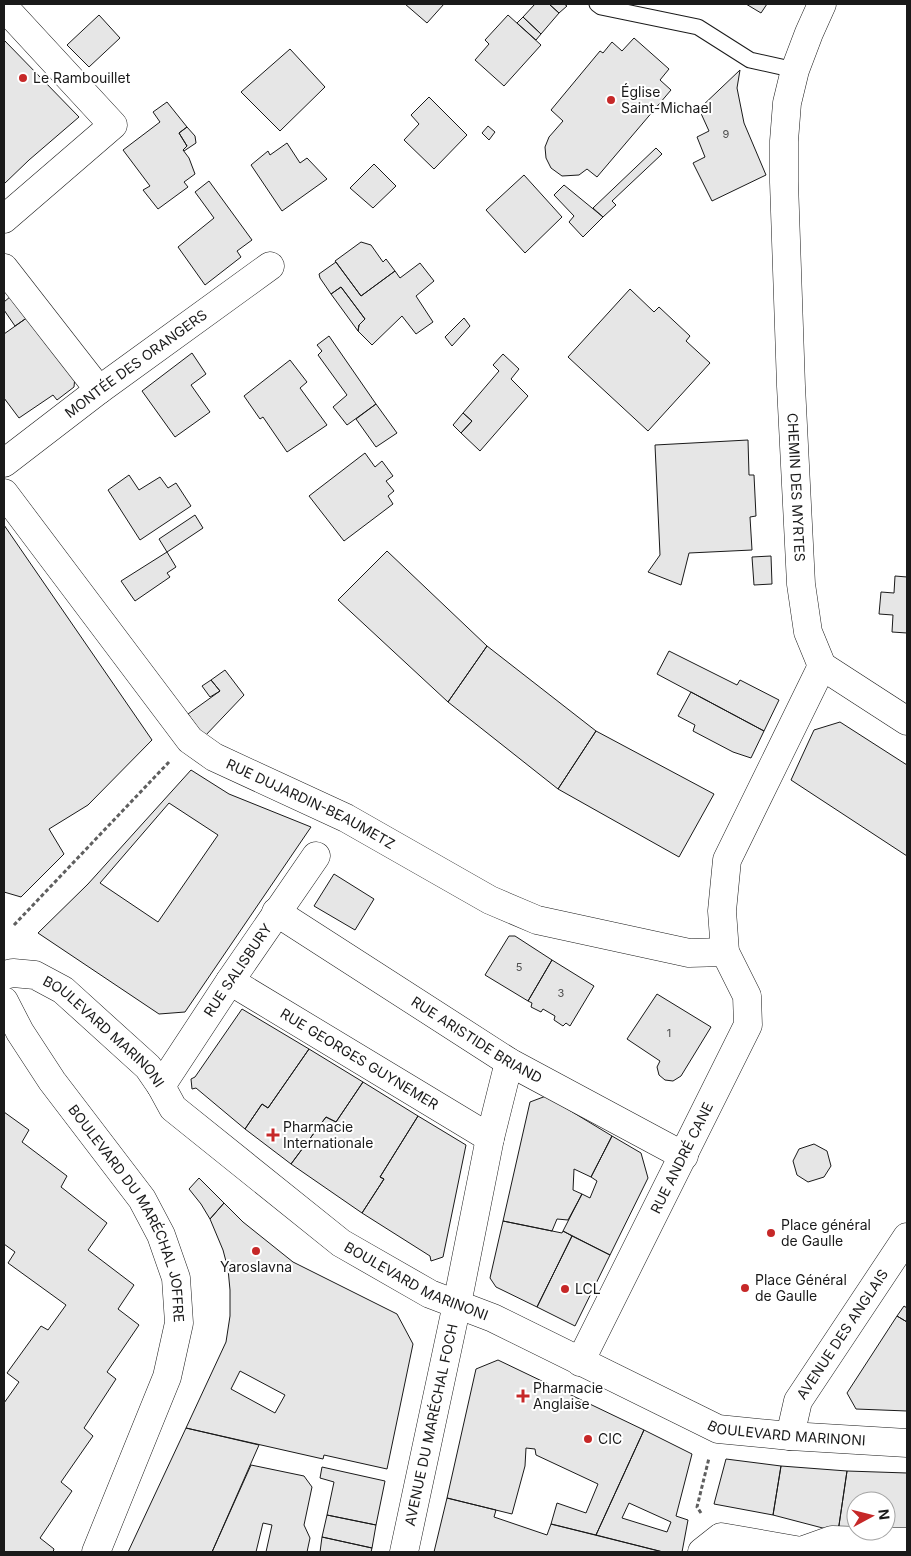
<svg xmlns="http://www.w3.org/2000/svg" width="911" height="1556" font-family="Inter,sans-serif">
  <rect width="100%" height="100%" fill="#fff"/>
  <path fill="#e6e6e6" stroke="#1a1a1a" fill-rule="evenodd" d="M405 4H444L427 23Z
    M535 4H549L559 13 541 34 523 17Z
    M549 4H564L567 6 559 13Z
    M746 4H767L761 13Z
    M99 15 120 38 89 67 67 45Z
    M508 15 541 45 504 86 475 60 489 44 485 40Z
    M523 17 541 34 536 40 517 23Z
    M634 38 669 69 660 80 671 90 597 177 587 169 579 175 562 176 551 168 546 158 545 147 549 137 563 121 551 110 600 51 603 53 612 42 622 51Z
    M4 40 79 117 29 160 4 184Z
    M290 49 325 87 280 131 241 92Z
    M740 70 737 88 744 123 766 175 712 201 693 163 705 157 697 137 709 131 699 109Z
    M429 97 467 135 434 169 404 140 419 124 411 115Z
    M167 102 187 127 179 133 187 146 183 150 189 158 195 174 184 182 188 187 158 209 143 190 150 186 123 150 160 122 153 112Z
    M488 126 495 132 489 140 482 133Z
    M187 127 195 136 196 143 184 151 183 150 187 146 179 133Z
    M287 143 300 163 307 158 327 179 282 211 251 165 268 151 270 155Z
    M656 148 662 154 612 201 616 205 603 217 593 208Z
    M374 164 396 186 373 208 350 188Z
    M524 175 562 217 525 253 486 210Z
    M209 181 252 240 237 251 241 257 205 285 178 247 214 218 195 192Z
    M564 185 603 217 583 237 569 222 574 216 554 195Z
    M361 242 371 245 383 262 386 259 395 271 361 296 335 261Z
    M336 262 361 296 395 271 400 278 420 263 434 281 416 296 433 322 416 334 402 316 372 345 358 331 359 325 365 319 341 287 331 294 320 278 319 274Z
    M341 287 365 319 359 325 358 331 331 294Z
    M630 289 654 312 659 307 690 336 686 341 710 363 648 431 568 357Z
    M11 296 28 317 15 326 4 310V302Z
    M28 317 75 376 74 387 57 400 53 395 19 418 4 398V334Z
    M464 318 470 326 452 346 445 337Z
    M329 336 376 404 347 425 333 407 347 395 318 355 322 351 317 345Z
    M192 353 206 374 191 385 210 412 175 437 142 391Z
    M503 354 519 369 511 379 528 396 480 451 461 433 472 421 463 413 499 371 493 365Z
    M290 360 307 382 300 388 327 425 287 452 263 417 260 419 244 396Z
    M376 404 397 433 376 447 356 419Z
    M463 413 472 421 461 433 453 425Z
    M748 440 749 475H754L756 516 750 517 752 550 689 553 681 585 648 572 660 555 655 445Z
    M365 453 375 467 382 461 393 476 386 481 394 491 388 496 393 504 344 541 309 496Z
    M129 475 139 490 160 477 168 488 176 483 191 506 140 540 108 490Z
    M195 515 203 528 167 552 159 539Z
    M4 525 152 740 88 805 49 829 64 854 21 897 4 892Z
    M387 551 487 646 448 702 338 600Z
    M167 552 176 567 167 573 170 577 135 601 121 581Z
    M771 556 772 584 754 585 752 557Z
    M895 576 907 577V633L892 632 893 615 879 614 881 592 894 593Z
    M487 646 596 731 558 789 448 702Z
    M669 651 737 685 740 680 779 700 764 731 657 674Z
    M225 670 244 695 204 737 188 714 220 691 211 680Z
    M211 680 220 691 210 697 202 686Z
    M691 692 764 731 751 758 733 752 693 731 695 725 678 716Z
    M840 722 907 765V856L791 780 814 730Z
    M596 731 714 794 679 857 558 789Z
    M191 770 229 794 311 827 185 1012 159 1014 38 933 88 884ZM169 803 218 835 158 922 100 883Z
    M334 874 374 899 355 930 314 906Z
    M509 936H515L552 960 528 1001 485 975Z
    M552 960 594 986 570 1026 566 1023 563 1026 554 1020 555 1016 543 1009 541 1012 531 1007 532 1003 528 1001Z
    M657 994 711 1027 681 1076 673 1081 665 1080 659 1075 657 1067 660 1061 627 1039Z
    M242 1009 309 1049 268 1108 262 1104 245 1129 196 1088 192 1089 191 1079 195 1077Z
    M309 1049 363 1082 336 1122 326 1117 291 1164 245 1129 262 1104 268 1108Z
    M363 1082 418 1116 380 1177 384 1179 362 1213 291 1164 326 1117 336 1122Z
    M546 1096 612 1136 591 1177 574 1169 573 1190 582 1194 568 1220 557 1219 552 1231 503 1221 530 1102Z
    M4 1112 29 1130 22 1142 67 1176 61 1187 107 1223 88 1250 134 1285 118 1309 139 1325 107 1372 116 1379 84 1428 93 1436 61 1482 72 1491 40 1538 54 1549 53 1552H4V1403L19 1382 7 1373 41 1326 48 1330 66 1305 8 1263 15 1252 4 1244Z
    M418 1116 466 1145 443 1257 431 1261 430 1256 362 1213 384 1179 380 1177Z
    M612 1136 641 1153 648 1178 610 1255 563 1231 582 1194 590 1198 597 1181 591 1177Z
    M814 1144 827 1151 831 1166 824 1177 808 1182 797 1175 793 1161 799 1149Z
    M199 1178 224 1203 210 1219 201 1204 189 1189Z
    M224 1203 243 1222 293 1262 397 1314 413 1344 387 1469 324 1455 323 1459 186 1428 226 1342 230 1316V1290L228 1269 223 1250 210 1219ZM240 1371 285 1395 275 1413 231 1389Z
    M503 1221 562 1233 563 1231 572 1236 537 1307 496 1287 490 1278Z
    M572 1236 610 1255 575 1326 537 1307Z
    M904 1306 907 1308V1322L897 1316Z
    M897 1316 907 1322V1411L856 1409 847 1393Z
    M498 1360 644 1430 596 1535 551 1524 557 1503 586 1513 598 1484 536 1455 535 1449 526 1448 525 1466 512 1514 447 1498 476 1369Z
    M186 1428 259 1445 212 1552H128Z
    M644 1430 692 1454 676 1516 688 1520 682 1552H663L596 1535ZM629 1503 671 1522 667 1532 622 1518Z
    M726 1459 781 1466 773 1515 714 1504Z
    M251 1465 304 1476 312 1487 304 1525 310 1538 307 1552H266L272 1525 263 1523 256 1552H212Z
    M781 1466 847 1471 838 1532 773 1515Z
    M322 1467 385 1481 376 1525 327 1515 334 1482 320 1478Z
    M847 1471 907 1473V1535L838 1532ZM856 1501H886V1531H856Z
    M447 1498 496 1510 494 1517 547 1535 551 1524 663 1552H434Z
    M327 1515 376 1525 372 1548 322 1537Z
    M322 1537 372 1548 371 1552H320Z"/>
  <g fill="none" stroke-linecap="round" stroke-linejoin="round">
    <defs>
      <path id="lane" d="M597 4 601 7 698 27 750 60 795 70"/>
      <g id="street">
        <path id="s1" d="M822 4 809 33 795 70 787 103 784 141V182L791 386 801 584 808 632 822 666 907 721"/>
        <path d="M4 7 113 125 4 219"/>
        <path d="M4 268 99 390"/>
        <path id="s2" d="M4 463 99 390 270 266"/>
        <path id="s3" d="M4 493 190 740 214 757 346 818 490 900 537 920 689 953 725 952"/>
        <path id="s4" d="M276 912 509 1062 684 1156"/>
        <path id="s5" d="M4 975 13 973 35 975 63 990 148 1067 161 1086 173 1108 341 1243 430 1294 493 1318 718 1429 790 1436 907 1443"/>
        <path id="s6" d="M230 981 490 1138"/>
        <path id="s7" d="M161 1086 230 981 316 856"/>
        <path id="s8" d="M580 1362 748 1025 747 996 725 952 722 911 727 860 822 666"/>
        <path id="s9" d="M790 1436 798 1401 907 1237"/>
        <path id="s10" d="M404 1552 457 1304 490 1138 509 1062"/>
        <path d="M702 1552 721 1537 801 1551 832 1540 907 1542"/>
      </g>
      <g id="secondary">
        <path id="s11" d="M4 1001 20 1032 52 1081 142 1199 161 1235 176 1278 179 1323 167 1377 96 1552"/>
      </g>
    </defs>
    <use href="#lane" stroke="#1a1a1a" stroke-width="17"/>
    <use href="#street" stroke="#1a1a1a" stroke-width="29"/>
    <use href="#secondary" stroke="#1a1a1a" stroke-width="29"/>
    <path stroke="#5f5f5f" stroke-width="3" stroke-dasharray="4 2.5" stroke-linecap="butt" d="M14 925 169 762
      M701 1513 697 1507 709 1458"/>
    <use href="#lane" stroke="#fff" stroke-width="15"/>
    <use href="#street" stroke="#fff" stroke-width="28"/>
    <use href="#secondary" stroke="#fff" stroke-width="28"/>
  </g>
  <g fill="#c62828" stroke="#fff" stroke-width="2">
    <circle cx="23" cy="78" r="5"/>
    <circle cx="611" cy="100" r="5"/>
    <path d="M270.5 1127.5h5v5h5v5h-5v5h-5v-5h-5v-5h5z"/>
    <circle cx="771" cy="1233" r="5"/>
    <circle cx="256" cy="1251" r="5"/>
    <circle cx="745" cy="1288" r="5"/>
    <circle cx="565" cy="1289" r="5"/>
    <path d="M520.5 1388.5h5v5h5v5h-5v5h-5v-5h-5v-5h5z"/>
    <circle cx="588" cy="1439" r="5"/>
  </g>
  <g text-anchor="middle" stroke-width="4" stroke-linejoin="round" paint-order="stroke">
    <g font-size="11" fill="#4d4d4d">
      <text x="726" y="138">9</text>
      <text x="519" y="971">5</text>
      <text x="561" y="997">3</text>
      <text x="669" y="1037">1</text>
    </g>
    <g font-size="14" fill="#1a1a1a" stroke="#fff" text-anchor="start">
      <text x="33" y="83">Le Rambouillet</text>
      <text x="621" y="97">Église<tspan x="621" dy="16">Saint-Michael</tspan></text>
      <text x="283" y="1132">Pharmacie<tspan x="283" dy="16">Internationale</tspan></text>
      <text x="781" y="1230">Place général<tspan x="781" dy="16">de Gaulle</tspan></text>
      <text x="256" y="1272" text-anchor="middle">Yaroslavna</text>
      <text x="755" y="1285">Place Général<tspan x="755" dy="16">de Gaulle</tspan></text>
      <text x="575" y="1294">LCL</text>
      <text x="533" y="1393">Pharmacie<tspan x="533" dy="16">Anglaise</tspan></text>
      <text x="598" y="1444">CIC</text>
    </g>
    <g font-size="14" fill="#1a1a1a" stroke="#fff">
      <text dy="5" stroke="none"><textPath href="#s2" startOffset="165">MONTÉE DES ORANGERS</textPath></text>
      <text dy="5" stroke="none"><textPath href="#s1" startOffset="490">CHEMIN DES MYRTES</textPath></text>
      <text dy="5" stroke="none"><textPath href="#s3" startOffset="446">RUE DUJARDIN-BEAUMETZ</textPath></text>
      <text dy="5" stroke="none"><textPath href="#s7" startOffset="139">RUE SALISBURY</textPath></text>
      <text dy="5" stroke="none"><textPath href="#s5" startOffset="121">BOULEVARD MARINONI</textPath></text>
      <text dy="5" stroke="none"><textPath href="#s4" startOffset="238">RUE ARISTIDE BRIAND</textPath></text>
      <text dy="5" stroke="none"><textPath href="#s6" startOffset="151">RUE GEORGES GUYNEMER</textPath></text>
      <text dy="5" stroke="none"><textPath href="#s8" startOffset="228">RUE ANDRÉ CANE</textPath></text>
      <text dy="5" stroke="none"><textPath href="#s11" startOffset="249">BOULEVARD DU MARÉCHAL JOFFRE</textPath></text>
      <text dy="5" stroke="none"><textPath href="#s5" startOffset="526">BOULEVARD MARINONI</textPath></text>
      <text dy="5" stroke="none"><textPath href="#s9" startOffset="116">AVENUE DES ANGLAIS</textPath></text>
      <text dy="5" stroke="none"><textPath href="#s10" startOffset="130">AVENUE DU MARÉCHAL FOCH</textPath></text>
      <text dy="5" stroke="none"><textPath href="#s5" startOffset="931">BOULEVARD MARINONI</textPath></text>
    </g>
  </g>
  <rect width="911" height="1556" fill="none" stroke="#1a1a1a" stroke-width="10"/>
  <g transform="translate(871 1516) rotate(83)"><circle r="24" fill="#ffffff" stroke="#a3a3a3"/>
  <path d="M0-4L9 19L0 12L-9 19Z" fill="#c62828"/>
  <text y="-8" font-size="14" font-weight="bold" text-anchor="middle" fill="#1a1a1a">N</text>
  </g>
</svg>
